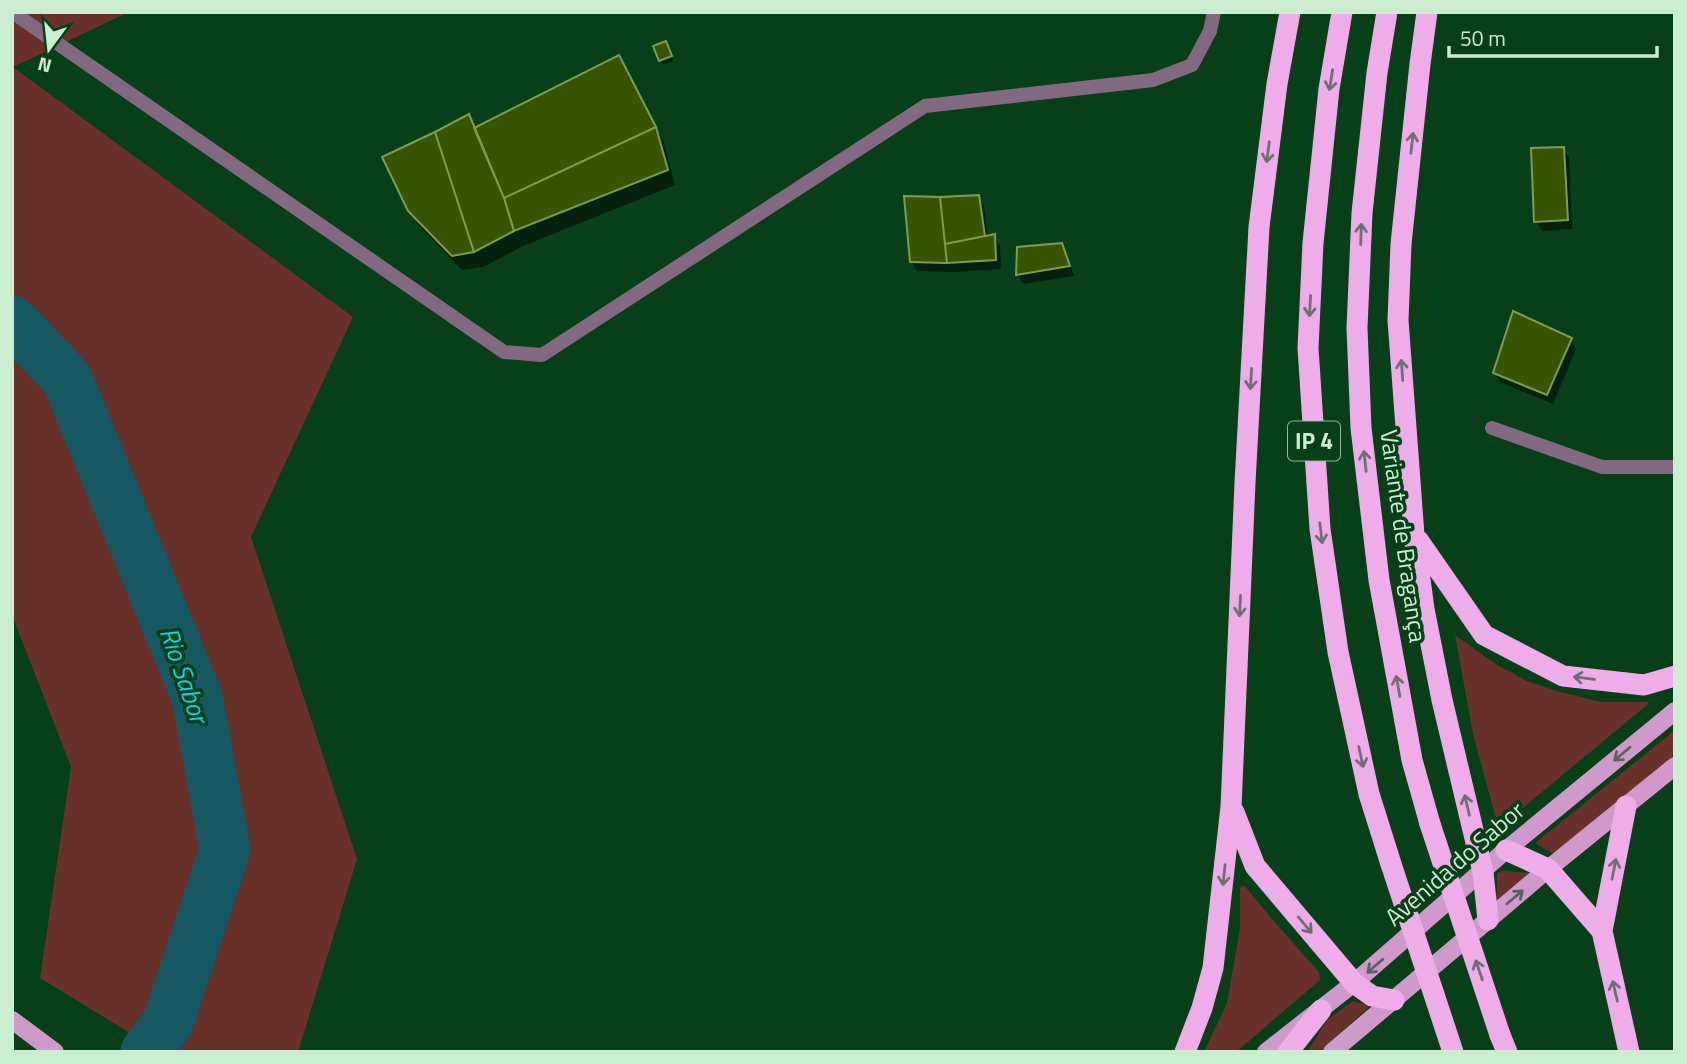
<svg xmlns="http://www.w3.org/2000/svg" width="1687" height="1064" font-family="'Titillium Web',sans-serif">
  <rect width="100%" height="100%" fill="#073f19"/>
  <path fill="#68312a" d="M12 12H129L13 67 353 317 251 537 357 859 298 1052H161L40 978 71 767 12 615Z
    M1455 635 1497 665 1527 681 1557 691 1601 702H1648L1647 705 1506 822 1499 823 1495 815 1473 734Z
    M1675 730V754L1554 854 1535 843Z
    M1504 871 1530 873 1494 904 1497 893V873Z
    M1244 885 1278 926 1319 972 1320 980 1236 1052H1204L1227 1003 1240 928V887Z
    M1353 1001 1370 1006 1319 1052H1307L1327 1020Z"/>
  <path fill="#0007" d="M655 47H668L673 61 663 65Z
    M627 72 664 143 675 185 523 246 483 267 462 270 419 226 410 210 475 129Z
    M1563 149 1569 158 1572 229 1542 231 1536 221Z
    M978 197 984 207 988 237 994 236 1000 246 1001 269 954 272 917 271 911 261 940 199Z
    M1061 245 1067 255 1074 276 1023 284 1018 275V248Z
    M1570 339 1576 349 1553 404 1500 382 1495 373Z"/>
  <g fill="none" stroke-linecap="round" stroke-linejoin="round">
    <path stroke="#175962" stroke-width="51" d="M12 321 67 379 197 697 225 850 168 1022 146 1052"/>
  </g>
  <path fill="#375400" stroke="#7b9c53" stroke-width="2" d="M666 41 672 56 659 61 653 46Z
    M619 55 656 127 504 198 474 128Z
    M469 114 504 198 514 231 474 252 435 132Z
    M656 127 668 170 514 231 504 198Z
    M435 132 474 252 452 256 408 211 382 157Z
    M1564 147 1568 220 1534 222 1531 148Z
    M979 195 985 236 945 244 940 197Z
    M904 196 940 197 947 263 910 262Z
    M995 234 996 260 947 263 945 244Z
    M1062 243 1070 266 1016 275 1017 247Z
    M1513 311 1572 338 1547 395 1493 373Z"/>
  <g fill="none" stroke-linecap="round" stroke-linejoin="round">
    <path stroke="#826880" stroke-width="14" d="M12 12 504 352 542 355 925 106 1153 80 1192 65 1210 31 1214 12
      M1492 428 1602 467H1675"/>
    <path stroke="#cf9acb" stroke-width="18" d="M12 1020 55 1052
      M1266 1052 1354 983 1506 850 1675 711
      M1332 1052 1548 869 1675 766"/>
    <path stroke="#eeade9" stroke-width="21" d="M1342 12 1329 89 1313 243 1308 348 1320 529 1338 652 1369 794 1391 864
      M1387 12 1377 73 1362 213 1357 328 1361 428 1379 580 1412 760 1430 824
      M1427 12 1420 64 1401 244 1398 320 1414 535 1424 609 1442 700 1483 872 1488 920
      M1418 540 1484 635 1563 676 1644 685 1675 676
      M1626 806 1602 931 1629 1052
      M1234 812 1255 866 1354 983 1372 996 1394 1000
      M1506 850 1548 869 1602 931
      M1500 1035 1507 1052
      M1185 1052 1202 1008 1213 968 1231 807 1245 483 1259 227 1277 84 1290 12
      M1288 1052 1321 1010"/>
    <path stroke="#eeade9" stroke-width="21" d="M1430 824 1500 1035
      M1391 864 1453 1052"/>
  </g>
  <defs><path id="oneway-shaft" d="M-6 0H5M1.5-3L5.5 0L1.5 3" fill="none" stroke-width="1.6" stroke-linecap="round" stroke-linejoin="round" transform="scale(1.75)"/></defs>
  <g stroke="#6f7077">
    <use href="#oneway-shaft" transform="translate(1331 80) rotate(99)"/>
    <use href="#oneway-shaft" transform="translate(1412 143) rotate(-84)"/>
    <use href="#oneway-shaft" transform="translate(1268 152) rotate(97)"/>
    <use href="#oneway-shaft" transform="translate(1361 234) rotate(-88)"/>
    <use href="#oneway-shaft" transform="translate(1310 306) rotate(93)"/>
    <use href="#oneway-shaft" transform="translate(1402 370) rotate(-94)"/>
    <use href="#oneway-shaft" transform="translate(1251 379) rotate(93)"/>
    <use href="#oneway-shaft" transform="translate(1365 461) rotate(-96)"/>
    <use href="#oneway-shaft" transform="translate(1321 533) rotate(83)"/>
    <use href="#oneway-shaft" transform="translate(1240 606) rotate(93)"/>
    <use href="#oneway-shaft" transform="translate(1584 678) rotate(-173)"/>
    <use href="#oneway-shaft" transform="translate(1398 686) rotate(-100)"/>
    <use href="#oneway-shaft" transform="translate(1361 757) rotate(78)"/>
    <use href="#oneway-shaft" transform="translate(1467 805) rotate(-103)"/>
    <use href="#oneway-shaft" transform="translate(1614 869) rotate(-79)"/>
    <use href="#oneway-shaft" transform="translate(1224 875) rotate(96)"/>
    <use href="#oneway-shaft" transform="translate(1305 925) rotate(50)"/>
    <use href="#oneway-shaft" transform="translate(1479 970) rotate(-109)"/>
    <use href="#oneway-shaft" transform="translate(1615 991) rotate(-103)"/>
  </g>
  <g stroke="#576360">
    <use href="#oneway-shaft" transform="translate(1622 754) rotate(140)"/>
    <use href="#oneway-shaft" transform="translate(1515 897) rotate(-40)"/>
    <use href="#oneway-shaft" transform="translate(1375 966) rotate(139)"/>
  </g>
  <g text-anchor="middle" stroke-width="7" stroke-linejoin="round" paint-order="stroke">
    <rect fill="#073f19" stroke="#90b999" stroke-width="2" x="1288" y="421.5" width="52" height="39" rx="5"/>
    <g font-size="23" font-weight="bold" fill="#cbedd0">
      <text x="1314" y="449">IP 4</text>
    </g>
    <g font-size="24" fill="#cbedd0" stroke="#073f19">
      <text transform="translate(1403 536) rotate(82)" y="8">Variante de Bragança</text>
      <text transform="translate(1455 864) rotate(-41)" y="8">Avenida do Sabor</text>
    </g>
    <g font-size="26" font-style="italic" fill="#03d7ee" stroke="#073f19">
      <text transform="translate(184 675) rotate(71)" y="9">Rio Sabor</text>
    </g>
  </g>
  <rect width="1687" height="1064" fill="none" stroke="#cbedd0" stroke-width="28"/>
  <g transform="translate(49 49) rotate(195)" stroke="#073f19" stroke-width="5" paint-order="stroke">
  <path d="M0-5L12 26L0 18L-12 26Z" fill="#cbedd0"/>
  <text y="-10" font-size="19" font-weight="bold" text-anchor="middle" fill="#cbedd0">N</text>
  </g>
  <path d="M1449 46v10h208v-10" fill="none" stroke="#cbedd0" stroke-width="3.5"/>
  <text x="1460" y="46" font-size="21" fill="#cbedd0" stroke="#073f19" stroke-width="5" paint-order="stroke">50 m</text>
</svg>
